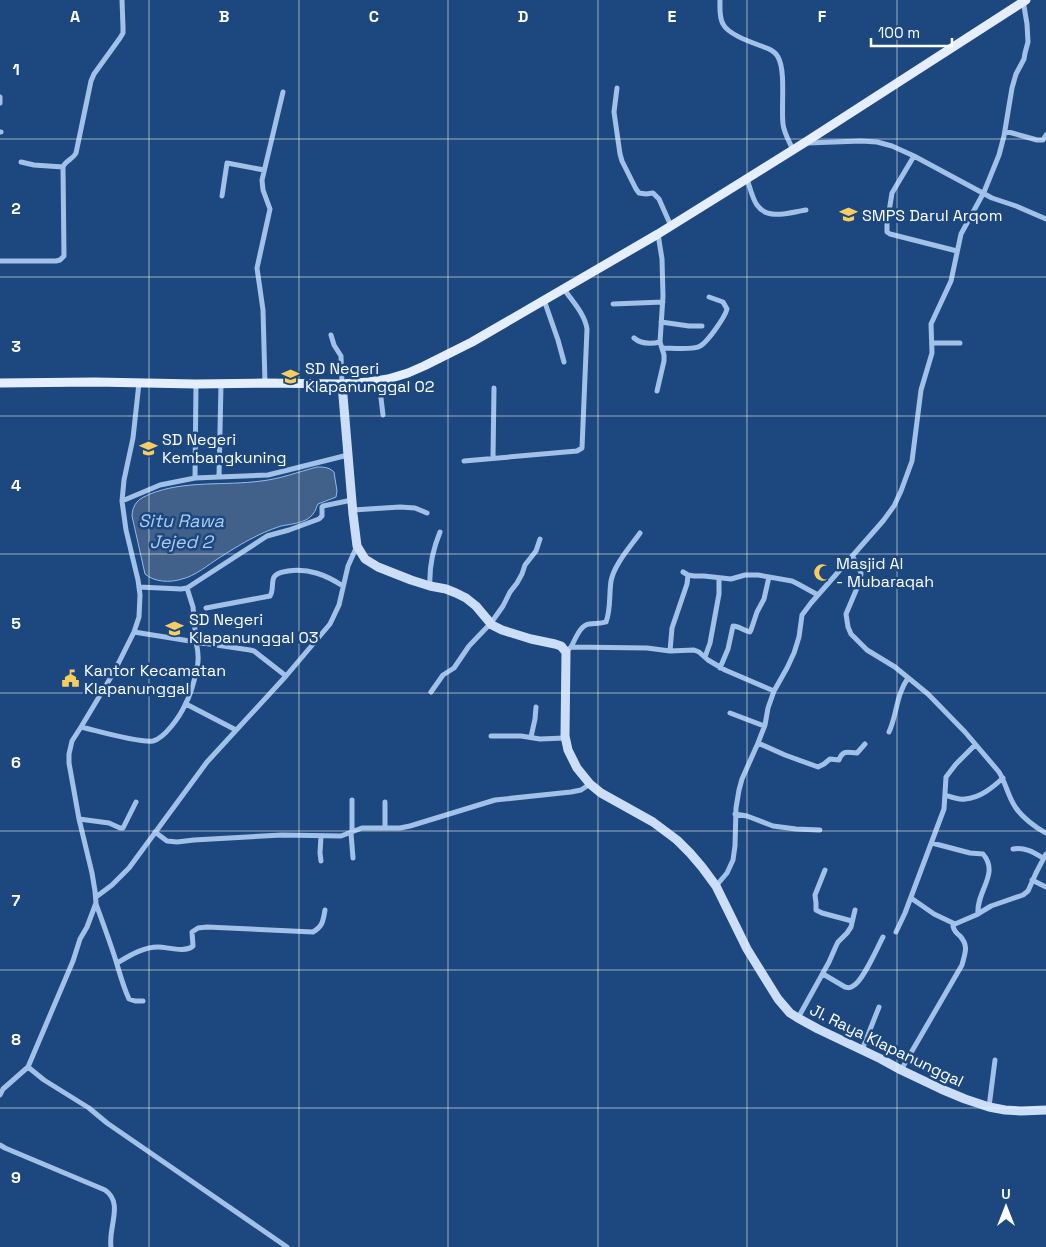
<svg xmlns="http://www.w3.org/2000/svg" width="1046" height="1247" font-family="'Space Grotesk',sans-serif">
  <rect width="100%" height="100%" fill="#1d487f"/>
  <path fill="#42618a" stroke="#94bcea" d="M317 467C323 467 329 467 334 472L337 491 336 497 331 499 318 504C316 507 316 511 313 514 307 523 291 524 281 526 259 533 239 545 219 558 208 565 195 576 182 579 170 583 154 582 145 574L132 516C132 511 134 505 137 502 140 498 146 496 150 494 185 480 225 486 261 481 280 479 298 472 317 467Z"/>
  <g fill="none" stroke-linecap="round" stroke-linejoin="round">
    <path stroke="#a1c1e8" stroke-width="5" d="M720 0C720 8 719 17 723 24 729 36 757 44 769 49 773 51 776 53 778 57 786 71 781 106 783 124 784 133 789 141 793 150
      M617 88 614 112 620 154 622 161 636 189 639 193 646 194 653 193 659 199 671 226
      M0 97V103
      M1005 131 1037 140H1043L1046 135
      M0 132H1
      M807 143 861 141 877 142 892 146 914 156 992 198 1016 206 1046 219
      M914 156 892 193 887 224V232L890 234 957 251
      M21 162 34 165 63 167
      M747 179C750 187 752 198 757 205 768 221 791 212 806 210
      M222 196 227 163 264 170
      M0 261H56L60 260 64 256 63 167C65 161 73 159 76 153L91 81 94 74 120 38 123 33V27L122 0
      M544 300 558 340 564 362
      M613 304 663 302
      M661 322 689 326H702
      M331 335 334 345 341 356 342 384
      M634 338C641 344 651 344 660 342
      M932 343H960
      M662 348C671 348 690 350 698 347 706 345 725 317 727 309L723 302 709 297
      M379 381 383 415
      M265 383 263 310 257 268 270 209 263 190 262 180 283 92
      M657 391 664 361V355L660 342 663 296 662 259 658 234
      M493 458 494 388
      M464 461 577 451 582 448 587 329C585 314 572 301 564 289
      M219 477 221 384
      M195 478 196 384
      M122 501 160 485 195 478 268 475 348 455
      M353 510 400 507 415 508 427 513
      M853 557 861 573 860 581 846 614 848 627 851 634 867 650 895 667 928 694 965 732 999 772C1006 783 1008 797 1016 808 1022 817 1036 828 1046 833
      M683 572 688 575 694 576H704L731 579 745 575H758L792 581 798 584 818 595
      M430 586C429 567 433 549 440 532
      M139 587 181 589 187 588 267 536 289 530 319 519 322 516V507L323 506 352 500
      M187 588 193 607 196 642 250 650 254 651 286 676
      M206 608 270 596C274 590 271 583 274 577 277 572 283 572 288 571 309 568 326 575 343 586
      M571 647C575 640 580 625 589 624 595 623 600 624 606 622 611 609 609 594 611 581 614 565 630 547 640 533
      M670 651 672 628 687 584 688 575
      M566 652 571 647 647 648 670 651 694 650 699 652 708 660 725 670 774 691
      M705 657 710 643 719 594V578
      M720 668 728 649 733 626C739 626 744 631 750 632L751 630 757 612 764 599 769 577
      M431 692 443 675 454 668 469 646 491 623 503 606 510 592 517 583 522 574 525 565 536 551 540 539
      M186 704 236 730
      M730 713 764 726
      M81 727C98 731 138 743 153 741 165 738 180 716 185 705 190 696 195 678 197 668 199 660 198 650 196 642L134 632
      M889 732C897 715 896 695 908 678
      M491 736H521L540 739 565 738
      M531 737 535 719 536 707
      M758 743 785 755 818 767 824 764 830 759 839 760C843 749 848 753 857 753L865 744
      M945 795C951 797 958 800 965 799 980 798 992 788 1003 778
      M735 814 747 816 773 826 796 829 820 830
      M79 819 109 823 120 828H123L136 802
      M385 828V802
      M155 832 167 841 177 842 194 840 282 835 341 836 362 828H400L410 826 495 800 571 792 581 790 590 784
      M352 832V800
      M351 833 353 858
      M321 836 320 853 321 861
      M932 843 970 853 983 854C1000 874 976 891 978 914
      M1013 849C1025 847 1033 852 1043 858
      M825 870 815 895 816 903V910L822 913 852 921
      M1032 880 1046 887
      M716 886 727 873 733 860 735 846 736 808 739 790 742 779 758 743 765 725 768 708 774 691 787 668 794 653 799 637 802 615 811 603 883 521 894 506 901 491 912 461 921 390 932 353 931 324 951 281 961 234 984 192 999 155 1004 136 1012 88 1016 74 1024 59 1025 53 1028 42 1027 24 1023 0
      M96 897 112 885 129 868 207 762 286 676 330 624 339 605 348 566 357 546
      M911 898 934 914 955 924
      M96 904C103 923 110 942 116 961 120 974 123 986 129 999L135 1001H143
      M896 932 905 913 944 809 946 777 956 764 975 745
      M117 963C129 956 143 947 158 947 168 947 185 953 193 946L192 932 198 928 207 927 313 932C323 926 323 921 325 910
      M823 974 845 987C849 988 850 988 853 986 863 981 877 948 883 937
      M798 1018 829 962 836 946 838 942 847 933 851 927 855 910
      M862 1050 879 1007
      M28 1067 44 1080 89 1108 107 1123 287 1247
      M901 1070 962 965C965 953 969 946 960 936 956 933 954 931 953 926L955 924 976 915 991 906 1023 895 1028 891 1036 873 1046 854
      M0 1095 3 1089 28 1067 73 961 80 939 87 927 96 903 95 891 92 873 79 819 69 763V754L72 741 81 727 114 672 134 632 139 617 140 595 138 580 126 530 122 501 124 480 133 438 139 383
      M989 1107 995 1060
      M0 1145 5 1148 105 1190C124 1203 108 1227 111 1247"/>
    <path stroke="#ccdef7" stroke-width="9" d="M342 384 353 514 357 546 365 559 378 567 411 580 430 586 446 589 456 593 466 598 476 606 492 625 502 630 531 639 555 644 561 646 566 652 565 736 568 750 577 768 590 784 601 793 653 822 677 840 690 853 702 867 716 886 747 949 778 999 790 1013 798 1018 818 1029 881 1059 901 1070 941 1089 965 1099 989 1107 1005 1110 1021 1111 1046 1110"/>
    <path stroke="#e4eefe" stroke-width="9" d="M0 383 95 382 196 384 265 383 342 384 369 382 388 379 408 373 424 366 472 342 658 234 804 143 1026 0"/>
  </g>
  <path fill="none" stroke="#fff" stroke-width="1" stroke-opacity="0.55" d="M149 0V1247M299 0V1247M448 0V1247M598 0V1247M747 0V1247M897 0V1247M0 139H1046M0 277H1046M0 416H1046M0 554H1046M0 693H1046M0 831H1046M0 970H1046M0 1108H1046"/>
  <defs>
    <symbol id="school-bare" viewBox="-9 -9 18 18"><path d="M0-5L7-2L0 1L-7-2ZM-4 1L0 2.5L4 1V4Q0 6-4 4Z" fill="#f8cd60" stroke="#1d487f" stroke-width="2.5" paint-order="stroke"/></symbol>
    <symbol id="mosque-bare" viewBox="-9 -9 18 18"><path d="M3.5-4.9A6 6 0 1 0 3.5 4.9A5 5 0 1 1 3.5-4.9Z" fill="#f8cd60" stroke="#1d487f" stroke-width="2.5" paint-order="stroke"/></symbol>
    <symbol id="civic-bare" viewBox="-9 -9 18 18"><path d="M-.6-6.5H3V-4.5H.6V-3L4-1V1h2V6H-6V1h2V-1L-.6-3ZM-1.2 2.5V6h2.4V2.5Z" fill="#f8cd60" stroke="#1d487f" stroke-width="2.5" paint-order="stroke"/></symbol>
  </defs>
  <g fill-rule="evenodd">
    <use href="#school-bare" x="836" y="202" width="25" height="25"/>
    <use href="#school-bare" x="278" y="364" width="25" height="25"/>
    <use href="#school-bare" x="136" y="436" width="25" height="25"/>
    <use href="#mosque-bare" x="810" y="560" width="25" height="25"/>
    <use href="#school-bare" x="162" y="616" width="25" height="25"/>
    <use href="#civic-bare" x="58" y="666" width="25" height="25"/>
  </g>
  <g text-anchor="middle" stroke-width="5" stroke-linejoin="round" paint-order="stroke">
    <g font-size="16" fill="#fff" stroke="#1d487f" text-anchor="start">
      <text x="862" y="221">SMPS Darul Arqom</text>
      <text x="305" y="374">SD Negeri<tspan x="305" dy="18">Klapanunggal 02</tspan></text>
      <text x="162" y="445">SD Negeri<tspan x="162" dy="18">Kembangkuning</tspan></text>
      <text x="836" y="569">Masjid Al<tspan x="836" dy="18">- Mubaraqah</tspan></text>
      <text x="189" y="625">SD Negeri<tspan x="189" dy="18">Klapanunggal 03</tspan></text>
      <text x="84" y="676">Kantor Kecamatan<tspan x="84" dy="18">Klapanunggal</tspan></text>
    </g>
    <g font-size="16" fill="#fff" stroke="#1d487f">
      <text transform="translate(887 1045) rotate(26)" y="6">Jl. Raya Klapanunggal</text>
    </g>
    <g font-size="18" font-style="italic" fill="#accbf0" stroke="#1d487f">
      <text x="181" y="527">Situ Rawa<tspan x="181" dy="21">Jejed 2</tspan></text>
    </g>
  </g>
  <g font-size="16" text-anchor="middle" font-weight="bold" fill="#fff" stroke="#1d487f" stroke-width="5" stroke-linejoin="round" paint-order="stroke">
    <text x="75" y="22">A</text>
    <text x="224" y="22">B</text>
    <text x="374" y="22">C</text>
    <text x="523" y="22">D</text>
    <text x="672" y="22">E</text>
    <text x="822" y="22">F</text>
    <text x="16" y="75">1</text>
    <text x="16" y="214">2</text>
    <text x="16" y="352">3</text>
    <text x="16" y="491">4</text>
    <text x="16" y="629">5</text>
    <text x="16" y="768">6</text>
    <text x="16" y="906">7</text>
    <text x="16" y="1045">8</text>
    <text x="16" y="1183">9</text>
  </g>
  <g transform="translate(1006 1207)" stroke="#1d487f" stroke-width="4" paint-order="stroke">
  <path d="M0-4L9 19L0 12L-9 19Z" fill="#ffffff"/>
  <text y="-8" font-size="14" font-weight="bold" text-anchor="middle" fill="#ffffff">U</text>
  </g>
  <path d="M871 38v8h81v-8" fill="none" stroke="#ffffff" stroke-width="2.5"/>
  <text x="878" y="38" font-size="15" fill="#ffffff" stroke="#1d487f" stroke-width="4" paint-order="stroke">100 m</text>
</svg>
